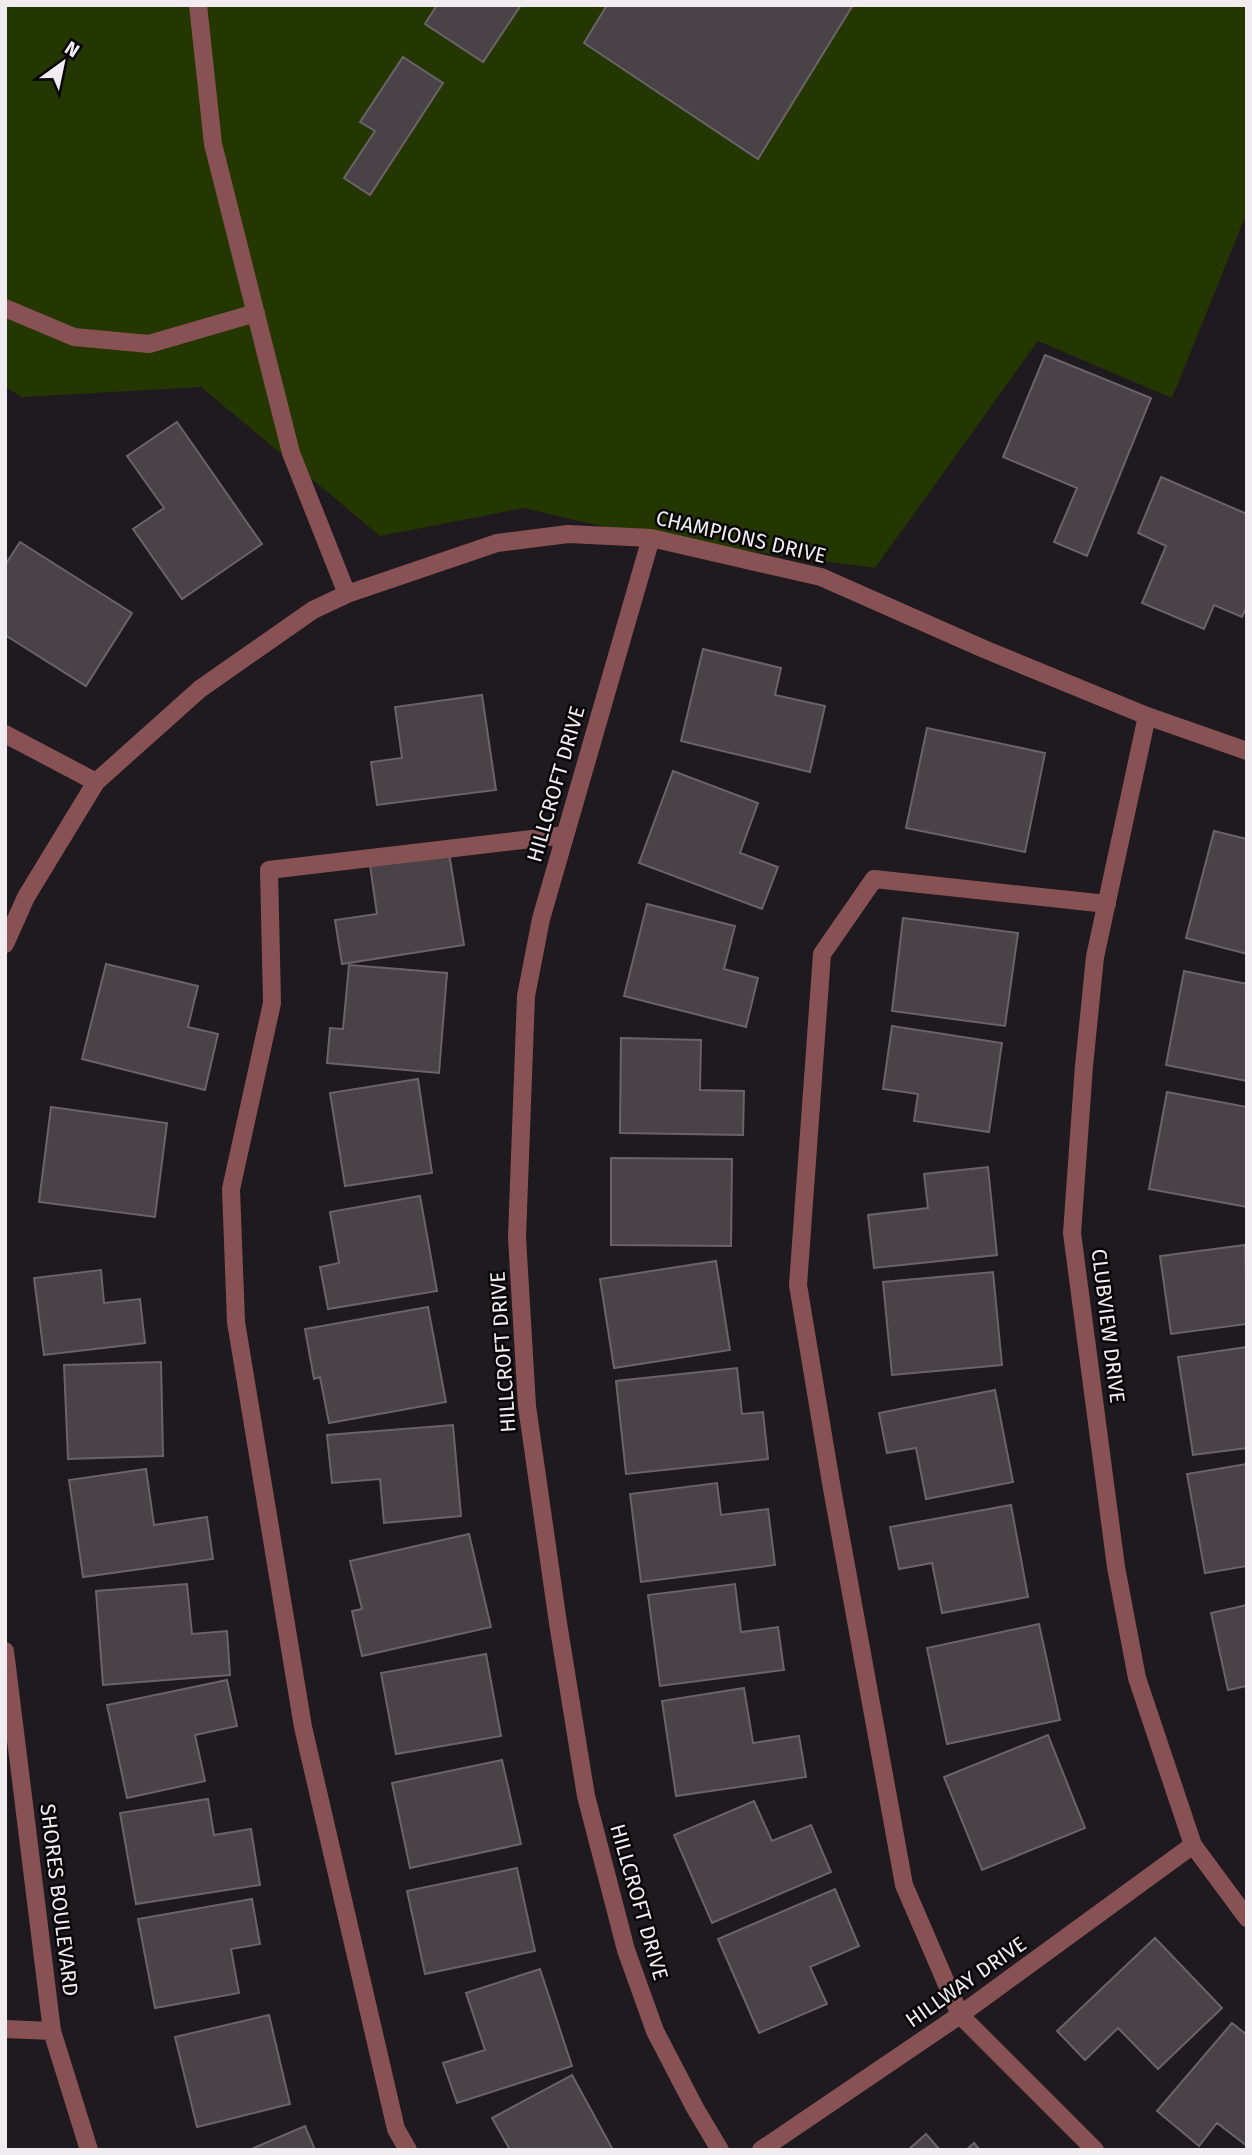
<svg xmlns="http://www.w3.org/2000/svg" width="1252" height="2155" font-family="'Fira Sans',sans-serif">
  <rect width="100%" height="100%" fill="#1f1a1f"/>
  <path fill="#243701" d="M5 5H1247V212L1172 398 1038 341 875 568 651 538 524 508 380 536 201 387 22 397 5 387Z"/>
  <path fill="#494348" stroke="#6a6369" stroke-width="2" d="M437 5H521L483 62 425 24Z
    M607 5H853L758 159 584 43Z
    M403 57 443 83 370 195 344 178 375 131 360 122Z
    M1045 355 1151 398 1087 556 1054 542 1077 488 1003 457Z
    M177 422 262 544 182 599 133 529 164 508 127 456Z
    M1161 477 1247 514V606L1242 617 1214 605 1204 629 1142 603 1166 546 1138 533Z
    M20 542 132 613 86 686 5 635V565Z
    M703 649 781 668 775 695 825 706 810 772 681 741Z
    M482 695 496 790 377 805 371 762 402 758 395 707Z
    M927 728 1045 753 1025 852 906 828Z
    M673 771 758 803 740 853 778 867 762 909 639 863Z
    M1214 831 1247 839V954L1186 938Z
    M449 853 464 945 342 964 335 920 377 914 370 865Z
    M647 904 735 926 724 969 758 978 746 1027 624 996Z
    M903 918 1018 933 1005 1026 892 1011Z
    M106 964 198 986 188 1027 218 1034 205 1090 82 1059Z
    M349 965 447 973 439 1073 327 1063 330 1028 343 1029Z
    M1184 971 1247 984V1081L1166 1065Z
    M892 1026 1002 1043 989 1132 914 1121 918 1094 883 1089Z
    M621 1038 701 1040 700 1090 744 1091 743 1135 620 1133Z
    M418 1079 432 1173 345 1186 330 1093Z
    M1167 1092 1247 1107V1207L1149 1189Z
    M51 1107 167 1123 155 1217 39 1202Z
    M611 1158 732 1159 731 1246 611 1245Z
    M988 1167 997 1255 874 1268 868 1215 928 1208 924 1174Z
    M420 1196 437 1291 328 1309 320 1267 339 1263 330 1212Z
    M1245 1245 1247 1324 1171 1334 1160 1256Z
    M716 1261 730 1350 614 1368 600 1279Z
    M101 1270 104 1303 140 1299 145 1343 44 1355 34 1278Z
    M993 1272 1002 1365 892 1375 883 1282Z
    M428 1307 446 1402 329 1423 320 1377 314 1379 305 1329Z
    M1247 1347V1448L1193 1455 1178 1357Z
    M161 1362 163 1456 68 1459 64 1365Z
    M737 1368 742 1414 763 1412 768 1459 626 1474 616 1381Z
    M995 1390 1013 1482 926 1499 916 1448 887 1453 879 1413Z
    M453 1425 461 1516 384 1523 380 1479 332 1483 327 1435Z
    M1247 1464V1566L1205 1573 1187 1474Z
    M146 1469 154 1525 207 1517 213 1559 83 1577 69 1480Z
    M717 1483 721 1515 768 1509 775 1565 641 1582 630 1494Z
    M1011 1505 1028 1597 942 1613 932 1563 899 1569 890 1527Z
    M469 1534 491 1627 362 1656 352 1611 362 1609 350 1561Z
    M187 1584 192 1634 227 1631 230 1675 103 1685 96 1591Z
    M735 1584 741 1632 778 1627 784 1670 660 1686 648 1595Z
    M1247 1605V1686L1228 1690 1211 1613Z
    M1039 1624 1060 1720 947 1744 927 1648Z
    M486 1654 501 1736 396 1754 381 1673Z
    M227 1680 237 1726 195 1735 205 1781 127 1798 107 1705Z
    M744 1688 753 1743 799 1736 806 1777 676 1796 662 1701Z
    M1048 1735 1085 1828 982 1870 944 1777Z
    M502 1760 521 1844 410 1868 392 1783Z
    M208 1799 214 1835 251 1829 260 1885 136 1904 120 1813Z
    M754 1801 772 1841 811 1825 831 1872 712 1923 674 1835Z
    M517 1868 535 1951 425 1974 407 1891Z
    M835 1889 859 1946 810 1967 827 2004 759 2033 718 1939Z
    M252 1899 260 1944 231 1949 239 1993 155 2008 138 1919Z
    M1155 1938 1222 2008 1158 2069 1118 2028 1085 2060 1057 2031Z
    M540 1969 572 2066 457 2103 443 2063 485 2050 466 1993Z
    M269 2015 290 2104 197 2127 175 2037Z
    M1232 2023 1247 2035V2146L1217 2123 1199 2146 1157 2111Z
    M572 2075 613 2150H510L492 2118Z
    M305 2126 315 2150H249Z
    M926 2134 940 2150H908Z
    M974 2143 980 2150H966Z"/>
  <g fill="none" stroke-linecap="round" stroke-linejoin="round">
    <path stroke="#885254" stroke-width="18" d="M198 5 213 144 291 453 347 594
      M5 308 74 337 149 344 256 313
      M651 538 541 919 526 996 517 1237 527 1406 558 1623 586 1796 626 1950 655 2031 695 2108 720 2150
      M1147 716 1095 957 1084 1066 1072 1233 1116 1567 1137 1678 1193 1845 1247 1918
      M5 734 96 782
      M5 944 26 897 96 782 200 689 313 610 347 594 497 543 568 534 651 538 821 577 984 649 1147 716 1247 751
      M5 1651 52 2031 89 2150
      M5 2029 52 2031
      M408 2150 396 2129 303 1727 236 1322 231 1189 272 1003 269 870 565 835
      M761 2150 960 2015 1193 1845
      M1095 2150 960 2015 904 1885 831 1483 798 1285 822 954 874 879 1107 904"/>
  </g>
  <g text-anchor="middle" stroke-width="5" stroke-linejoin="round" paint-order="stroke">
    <g font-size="21" fill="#f0ecef" stroke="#080608">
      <text transform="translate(741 537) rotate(13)" y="7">CHAMPIONS DRIVE</text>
      <text transform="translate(556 784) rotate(-74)" y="7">HILLCROFT DRIVE</text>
      <text transform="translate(1108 1326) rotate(83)" y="7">CLUBVIEW DRIVE</text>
      <text transform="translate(503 1352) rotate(-94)" y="7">HILLCROFT DRIVE</text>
      <text transform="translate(59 1900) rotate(83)" y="7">SHORES BOULEVARD</text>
      <text transform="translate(639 1902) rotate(74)" y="7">HILLCROFT DRIVE</text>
      <text transform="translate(966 1982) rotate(-35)" y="7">HILLWAY DRIVE</text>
    </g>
  </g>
  <rect width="1252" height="2155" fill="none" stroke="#f0ecef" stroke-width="14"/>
  <g transform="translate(63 63) rotate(33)" stroke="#080608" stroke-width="5" paint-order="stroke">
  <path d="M0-5L12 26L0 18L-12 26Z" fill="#f0ecef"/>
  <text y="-10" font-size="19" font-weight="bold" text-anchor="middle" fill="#f0ecef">N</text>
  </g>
</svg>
